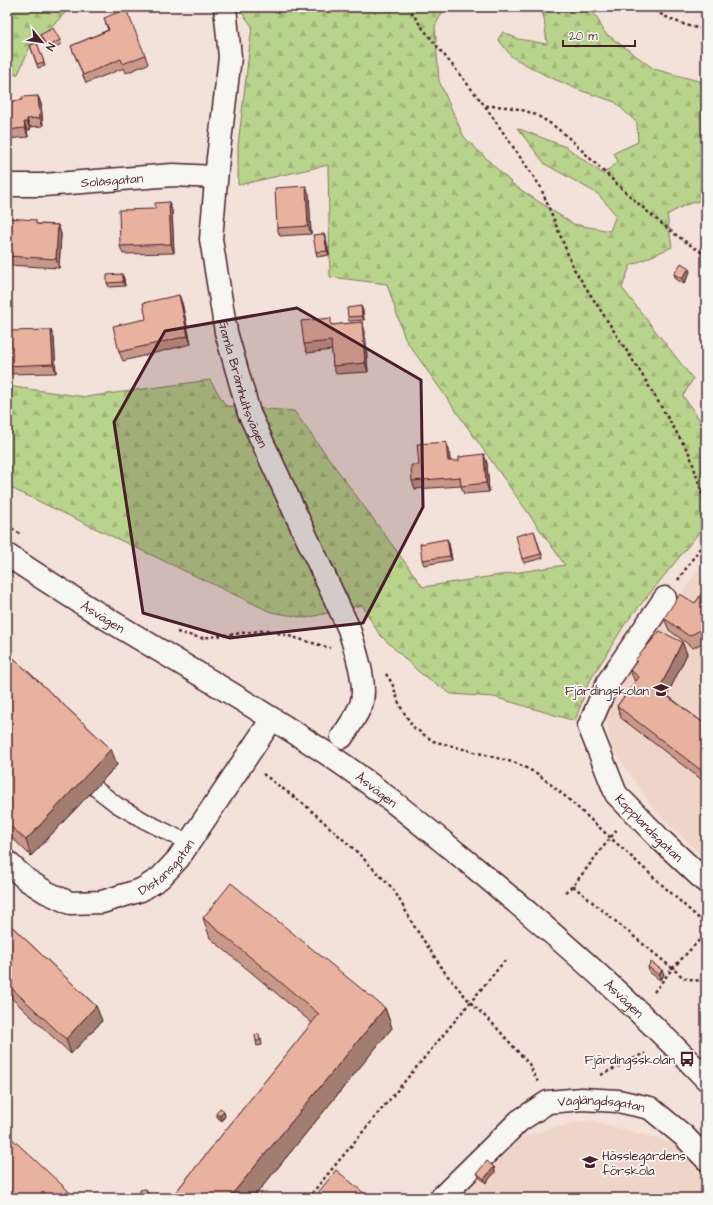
<svg xmlns="http://www.w3.org/2000/svg" width="713" height="1205" font-family="'Architects Daughter',sans-serif">
  <defs>
    <pattern id="forest-firs" width="22" height="20" patternUnits="userSpaceOnUse"><rect width="22" height="20" fill="#b8d38b"/><path d="M5 1l3.5 6h-7zM16 11l3.5 6h-7z" fill="#a0b578"/></pattern>
  </defs>
  <rect width="100%" height="100%" fill="#f2e2d9"/>
  <filter id="ink" filterUnits="userSpaceOnUse"><feTurbulence type="fractalNoise" baseFrequency=".025" numOctaves="2"/><feDisplacementMap in="SourceGraphic" scale="8" xChannelSelector="R" yChannelSelector="G"/><feConvolveMatrix kernelMatrix="1 2 1 2 8 2 1 2 1" color-interpolation-filters="sRGB"/></filter>
  <g filter="url(#ink)">
    <path fill="#efd4c8" d="M706 559V860L657 813 611 747 605 710 629 670Z
      M589 1120 673 1143 706 1180V1198H454L515 1139 550 1129Z"/>
    <path fill="url(#forest-firs)" stroke="#81795b" d="M7 7H71L29 49 18 74 7 76Z
      M238 7H445L435 26 439 81 464 137 515 186 573 224 610 231 616 215 598 194 545 164 517 128 566 147 603 174 618 162 614 153 638 142 637 123 615 102 579 90 545 75 512 57 498 39 503 32 518 39 547 44 544 18 540 7H591L605 33 654 69 706 83V199L685 205 667 215 672 247 630 266 622 288 693 379 683 396 706 429V524L625 624 588 684 575 721 494 697 451 694 419 672 379 634 362 605 306 618 271 612 17 491 7 485V386L86 397 210 380 226 406 294 411 423 587 565 565 405 339 387 284 330 277 328 165 238 185V146L252 26Z"/>
    <g fill="none" stroke-linecap="round" stroke-linejoin="round">
      <defs>
        <path id="lane" d="M95 788 117 805 145 821 189 843"/>
        <g id="street">
          <path id="s1" d="M225 7 230 57 218 158 211 239 226 332 249 413 349 629C355 650 368 684 361 705 356 716 349 727 342 737"/>
          <path id="s2" d="M7 185H43L173 175 216 177"/>
          <path id="s3" d="M665 598 608 682 589 726 616 794 661 840 706 882"/>
          <path id="s4" d="M7 862 27 880 46 892 70 903 102 902 141 890 160 878 178 859 272 719"/>
          <path id="s5" d="M441 1198 519 1121 548 1102 582 1099 618 1101 650 1108 684 1136 706 1159"/>
        </g>
        <g id="secondary">
          <path id="s6" d="M7 555C38 575 68 595 99 614 176 661 254 705 329 755 374 785 416 820 458 854 545 925 629 998 706 1079"/>
        </g>
      </defs>
      <use href="#lane" stroke="#4a1f2b" stroke-width="18"/>
      <use href="#street" stroke="#4a1f2b" stroke-width="25"/>
      <use href="#secondary" stroke="#4a1f2b" stroke-width="25"/>
      <path stroke="#4a1f2b" stroke-width="2.5" stroke-dasharray="3 3" stroke-linecap="butt" d="M408 7 421 26 485 106 540 186 574 269 641 373 690 455 706 506
        M650 7C666 19 686 26 706 30
        M486 106C501 106 516 107 531 113 558 124 579 148 600 168 633 199 666 231 706 255
        M7 525 20 534
        M678 580 705 541 706 529
        M177 632 201 638 268 630 330 648
        M386 674 392 683 400 706 413 727 433 741 516 763 538 774 566 797 706 925
        M263 774 305 805 357 852 394 890 414 926 446 974 470 1002 495 1026 529 1064 538 1082
        M573 886 684 978 706 982
        M565 892 573 886 618 828
        M654 992 672 969 706 933
        M601 1075 645 1053
        M308 1198 507 958"/>
      <use href="#lane" stroke="#f6f6f2" stroke-width="15"/>
      <use href="#street" stroke="#f6f6f2" stroke-width="22"/>
      <use href="#secondary" stroke="#f6f6f2" stroke-width="22"/>
    </g>
    <path fill="#c89989" stroke="#4a1f2b" d="M104 18 145 55 148 64 126 73 124 68 86 83 71 46 108 30Z
      M40 35 60 40 61 44 49 52 42 39Z
      M37 43 45 66 38 68 30 45Z
      M38 96 41 104 43 126 30 127V130H27L28 137 7 139V102L22 100Z
      M309 194 311 234 280 236 277 228Z
      M169 202 172 211 174 253 123 254 120 246 155 209Z
      M7 218 38 224 58 225 61 234 59 268 7 265Z
      M324 234 326 238 329 255 317 257 316 252Z
      M690 272 684 284 676 279 674 274Z
      M122 274 124 279 125 286 109 287 107 283Z
      M179 295 182 303 191 344 123 361 119 352 146 319Z
      M361 306 363 311 364 320 349 321 348 317Z
      M362 322 365 331 368 372 336 374 333 366 332 350 307 353 304 344 333 325Z
      M7 331 54 338 56 373 7 374Z
      M446 442 449 450 450 461 487 463 489 492 464 494 461 486 415 489 412 481 419 465Z
      M534 531 543 558 524 563 522 559Z
      M447 539 449 544 452 560 424 565 422 560Z
      M706 588V641L693 648 669 630 664 618 695 603Z
      M682 642 687 654 667 695 706 725V783L621 718 617 706 635 682 630 670 636 662 635 660Z
      M7 652 111 749 117 765 31 856 7 833Z
      M203 918 385 1008 392 1028 253 1198H171L312 1023 210 938Z
      M7 922 96 1006 102 1021 71 1054 7 994Z
      M648 967 662 970 664 975 660 980 649 972Z
      M261 1039 262 1045 257 1046 256 1041Z
      M216 1114 225 1116 222 1121 218 1118Z
      M494 1167 495 1172 486 1183 479 1177 477 1173Z
      M146 1189 148 1193V1198H142L140 1194Z"/>
    <path fill="#a37d6f" stroke="#4a1f2b" d="M38 96 41 104 43 126 40 118Z
      M27 119 30 127V130L27 122Z
      M24 122 27 130 28 137 25 128Z
      M306 186 309 194 311 234 308 226Z
      M169 202 172 211 174 253 171 244Z
      M58 225 61 234 59 268 56 259Z
      M324 234 326 238 329 255 327 251Z
      M689 268 690 272 684 284 682 279Z
      M122 274 124 279 125 286 123 282Z
      M179 295 182 303 191 344 188 336Z
      M361 306 363 311 364 320 362 316Z
      M362 322 365 331 368 372 365 363Z
      M51 330 54 338 56 373 53 364Z
      M446 442 449 450 451 470 448 461Z
      M484 454 487 463 489 492 486 483Z
      M447 539 449 544 452 560 450 556Z
      M682 642 687 654 664 702 659 690Z
      M111 749 117 765 31 856 26 840Z
      M662 970 664 975 660 980 659 975Z
      M96 1006 102 1021 71 1054 66 1039Z
      M385 1008 392 1028 253 1198H229Z
      M224 1111 225 1116 222 1121 220 1116Z
      M494 1167 495 1172 486 1183 484 1179Z"/>
    <path fill="#e9b29f" stroke="#4a1f2b" d="M126 9 145 55 123 64 121 59 83 75 71 46 109 30 104 18Z
      M53 28 60 40 47 47 40 35Z
      M37 43 44 62 37 64 30 45Z
      M38 96 40 118 27 119V122H24L25 128 7 130V102L22 100V97Z
      M306 186 308 226 277 228 275 188Z
      M169 202 171 244 120 246 119 210 155 209V203Z
      M7 218 36 220V224L58 225 56 259 7 256Z
      M324 234 327 251 316 252 313 235Z
      M681 263 689 268 682 279 674 274Z
      M122 274 123 282 107 283V275Z
      M179 295 188 336 119 352 113 326 146 319 143 303Z
      M361 306 362 316 348 317 347 308Z
      M331 318V325L362 322 365 363 333 366 331 341 304 344 301 321Z
      M51 330 53 364 7 366V331Z
      M446 442 448 461H459V457L484 454 486 483 461 486 460 477 412 481 411 465H419L417 444Z
      M534 531 541 554 522 559 516 536Z
      M447 539 450 556 422 560 420 544Z
      M706 588V627L689 636 664 618 680 594 695 603Z
      M660 631 682 642 659 690 706 725V774L617 706 639 677 630 670 637 661 635 660Z
      M7 652 111 749 26 840 7 823Z
      M231 883 385 1008 229 1198H171L319 1014 203 918Z
      M7 922 96 1006 66 1039 7 984Z
      M651 962 662 970 659 975 648 967Z
      M259 1034 260 1041H256L255 1035Z
      M220 1108 224 1111 220 1116 216 1114Z
      M7 1134 76 1198H10L7 1195Z
      M487 1161 494 1167 484 1179 477 1173Z
      M336 1170 370 1198H314Z
      M146 1189 147 1193 140 1194V1190Z"/>
  </g>
  <path fill="#4a1f2b" fill-opacity="0.2" stroke="#4a1f2b" stroke-width="3" stroke-linejoin="round" d="M297 308 421 380 423 507 363 623 230 638 143 613 114 422 165 331Z"/>
  <defs>
    <symbol id="school-bare" viewBox="-9 -9 18 18"><path d="M0-5L7-2L0 1L-7-2ZM-4 1L0 2.5L4 1V4Q0 6-4 4Z" fill="#4a1f2b" stroke="#f6f6f2" stroke-width="2.5" paint-order="stroke"/></symbol>
    <symbol id="bus-bare" viewBox="-9 -9 18 18"><path d="M-5-6H5V4H4V6H2V4H-2V6H-4V4H-5ZM-3.5-4V0h7V-4ZM-3.5 1.2v1.5H-2V1.2ZM2 1.2v1.5H3.5V1.2Z" fill="#4a1f2b" stroke="#f6f6f2" stroke-width="2.5" paint-order="stroke"/></symbol>
  </defs>
  <g fill-rule="evenodd">
    <use href="#school-bare" x="650" y="679" width="22" height="22"/>
    <use href="#bus-bare" x="676" y="1048" width="22" height="22"/>
    <use href="#school-bare" x="579" y="1151" width="22" height="22"/>
  </g>
  <g text-anchor="middle" stroke-width="3.5" stroke-linejoin="round" paint-order="stroke">
    <g font-size="13" fill="#4a1f2b" stroke="#f6f6f2">
      <text dy="5" stroke="none"><textPath href="#s2" startOffset="105">Solåsgatan</textPath></text>
      <text dy="5" stroke="none"><textPath href="#s1" startOffset="382">Gamla Brämhultsvägen</textPath></text>
      <text dy="5" stroke="none"><textPath href="#s6" startOffset="114">Åsvägen</textPath></text>
      <text dy="5" stroke="none"><textPath href="#s6" startOffset="438">Åsvägen</textPath></text>
      <text dy="5" stroke="none"><textPath href="#s3" startOffset="270">Kapplandsgatan</textPath></text>
      <text dy="5" stroke="none"><textPath href="#s4" startOffset="183">Distansgatan</textPath></text>
      <text dy="5" stroke="none"><textPath href="#s6" startOffset="762">Åsvägen</textPath></text>
      <text dy="5" stroke="none"><textPath href="#s5" startOffset="198">Våglängdsgatan</textPath></text>
    </g>
    <g font-size="13" fill="#4a1f2b" stroke="#f6f6f2" text-anchor="end">
      <text x="649" y="695">Fjärdingskolan</text>
      <text x="675" y="1064">Fjärdingsskolan</text>
      <text x="602" y="1160" text-anchor="start">Hässlegårdens<tspan x="602" dy="15">förskola</tspan></text>
    </g>
  </g>
  <rect width="713" height="1205" fill="none" stroke="#f6f6f2" stroke-width="24"/>
  <rect x="12" y="12" width="689" height="1181" fill="none" stroke="#4a1f2b" stroke-width="1.5" filter="url(#ink)"/>
  <g transform="translate(42 42) rotate(119)" stroke="#f6f6f2" stroke-width="3" paint-order="stroke">
  <path d="M0-3L7 15L0 10L-7 15Z" fill="#4a1f2b"/>
  <text y="-6" font-size="11" font-weight="bold" text-anchor="middle" fill="#4a1f2b">N</text>
  </g>
  <path d="M563 40v6h72v-6" fill="none" stroke="#4a1f2b" stroke-width="2"/>
  <text x="569" y="40" font-size="12" fill="#4a1f2b" stroke="#f6f6f2" stroke-width="3" paint-order="stroke">20 m</text>
</svg>
